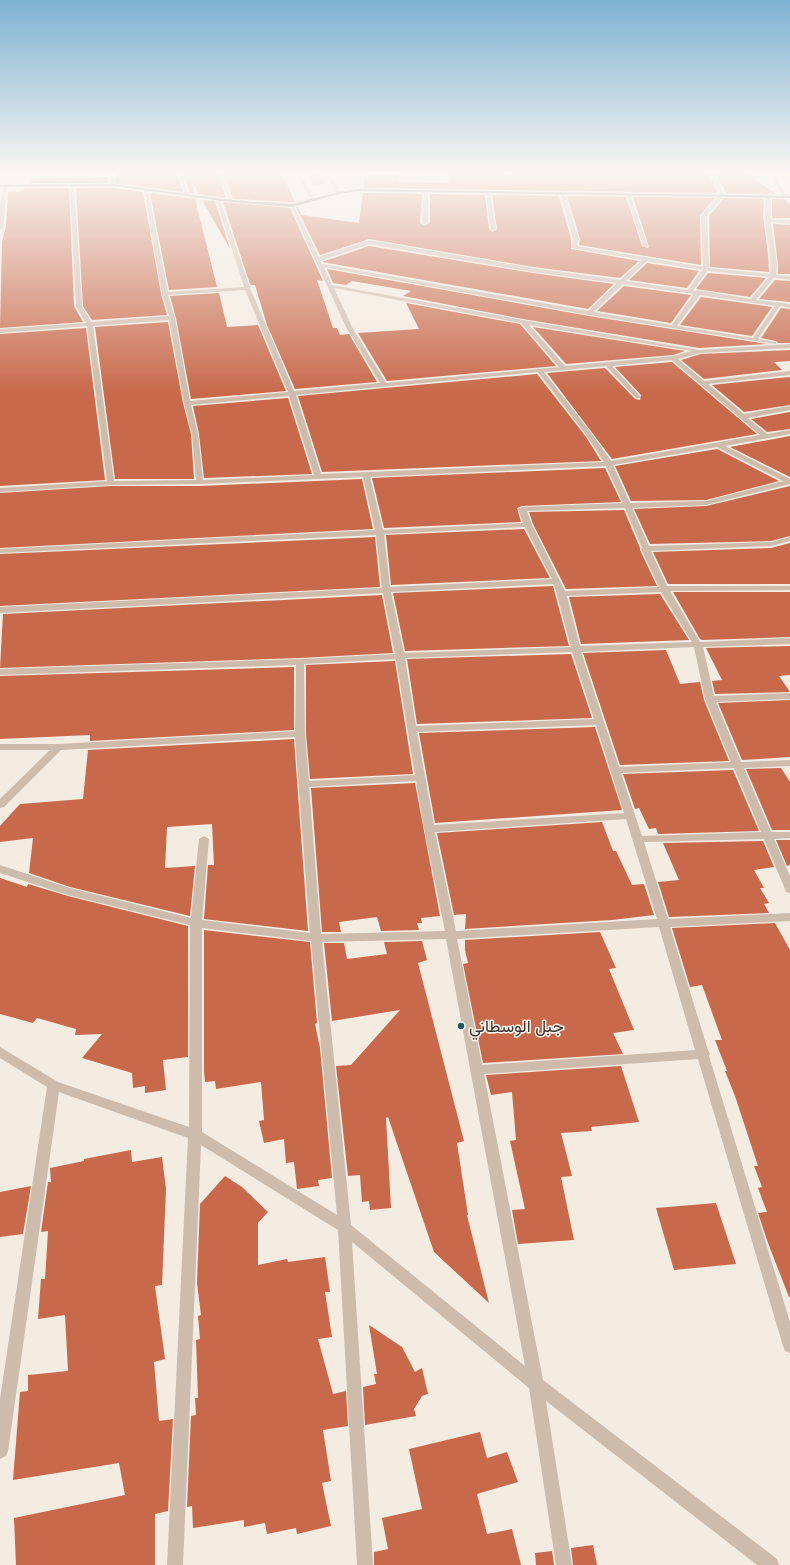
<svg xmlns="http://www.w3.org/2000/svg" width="790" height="1565" font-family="Poppins,Vazirmatn,sans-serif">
  <rect width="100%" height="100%" fill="#f4ebe1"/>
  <path fill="#b8c4a0" d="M307 174H320L326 184 313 185Z"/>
  <path fill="#c8694b" d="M117 174H177L183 192 116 183 114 177H117Z
    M183 174H218L226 198 199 194 191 180 194 193H190Z
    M224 174H282L295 202 233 199Z
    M448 174H709L718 193 364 188 365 175H400L399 182 449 183Z
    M716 174H747L776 194 726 193Z
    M69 177V178L107 177 109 183H29L33 179Z
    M25 188H69L74 306 83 322 0 328 2 242 6 226 8 192 23 191Z
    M76 188H113L143 192 161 294 167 315 92 320 83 306Z
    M150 193 195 199 217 287 169 290Z
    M363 193 422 194 420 223 424 226 430 223V194L485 195 489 229 492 232 497 229 492 195 559 196 571 239V249L639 261 620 278 533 267 369 239 320 255 296 207H298L301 215 359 223Z
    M567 196 626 197 642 246 648 248 649 247 633 197 715 198 700 215 701 265 579 245 580 239Z
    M724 198 764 199 763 215 768 254 769 272 710 267 709 216Z
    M772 199H784L790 204V218H772Z
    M202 200 215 201 230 249Z
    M223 202 290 208 323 281 317 280 333 328H337L340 335 349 334 377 382 295 389 267 325 255 285H251L250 284Z
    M773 224 790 225V274H778V265Z
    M369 246 533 273 614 284 588 309 322 262Z
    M647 263 699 271 687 288 629 280Z
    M327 269 589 316 767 344 699 348 523 319 403 296 411 291 352 281 346 285 333 283Z
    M708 273 766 278 750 297 696 289Z
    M775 280 790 281V302L759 299Z
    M624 286 691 295 671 323 597 311Z
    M219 293 227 327 258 325 286 391 191 399 176 318 170 296Z
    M701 297 772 307 752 336 680 325Z
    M406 303 520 324 556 366 387 381 358 333 419 329Z
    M781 308 790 309V343H778L776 341 761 338Z
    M168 322 183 403 191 434 194 479H115L95 327Z
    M533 327 685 351 673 355 566 364Z
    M86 328 105 480 0 486V334Z
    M790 350V361L774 362 782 370 704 379 681 360 701 354Z
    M672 362 757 434 612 459 547 373 605 368 635 399 640 400 641 395 615 367Z
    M537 374 586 437 601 461 322 472 298 396Z
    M789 377 790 378V405L744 412 712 385Z
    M288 398 312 474 204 478 199 434 193 406Z
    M790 412V429L767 432 751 419Z
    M790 436V477L730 447Z
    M717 449 779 481 706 500 631 501 615 466Z
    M605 468 621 502 522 506 517 508 521 522 384 528 372 478Z
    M362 479 373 529 0 548V493L111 486H200Z
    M790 486V536L771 541 650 544 634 509 706 506Z
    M624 510 640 548V550L657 586 566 589 533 524 529 512Z
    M524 529 550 578 391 585 386 535Z
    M375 537 380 587 0 606V554Z
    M790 543V584H668L653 552 771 548Z
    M553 586 569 646 405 651 393 593Z
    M673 592H790V637L702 640 700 639Z
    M660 594 689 640 581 644 569 597Z
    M382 595 393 653 300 658 0 668 3 614Z
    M790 646V675L779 676 790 692 715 694 712 681 722 680 706 648Z
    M666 650 680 684 700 682 704 700 729 761 620 765 583 653Z
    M571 654 592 718 417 724 407 659Z
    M395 661 413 774 310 779 306 734V665Z
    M294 667V730L90 741V735L0 739V676Z
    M790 700V757L742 760 718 703Z
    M595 727 622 810 435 823 419 733Z
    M294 739 308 931 204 919 208 865H214L212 824 167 827 165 868 195 866 190 916 70 887 29 873 33 838 0 842V826L20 804 83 799 88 750Z
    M781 768 790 782V830H772L746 769Z
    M733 770 759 831 658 834 656 828 649 829 639 808 635 809 623 774Z
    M415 783 440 916 421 918 422 923H417L419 930 381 931 377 917 339 922 341 932H322L311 788Z
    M602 822 613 851H616L632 885 644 884 654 915 612 920 465 929 466 914 454 915 437 833Z
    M776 840H790V865L787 866Z
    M763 841 774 867 754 870 764 888H760L769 903 764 904 769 913 669 917 658 882 679 880 663 843Z
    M0 878 27 887 28 884 68 896 188 926V1057L163 1060 166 1090 145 1093V1086L133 1088 132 1073 82 1058 102 1034 75 1035 76 1029 37 1018 33 1023 0 1014Z
    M775 923 790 950V1297H789L768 1243 758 1213 767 1212 758 1188 762 1187 754 1166H758L735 1096 725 1071H727L715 1040H722L702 985 690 987 672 928Z
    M204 930 310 942 317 1023 315 1024 320 1048 332 1178 318 1180 319 1186 297 1189 294 1162 286 1163 284 1139 264 1143 259 1121 264 1120 261 1082 216 1089 215 1081 205 1082 204 1071Z
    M600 932 616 968 609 969 634 1030 613 1033 623 1054 483 1063 463 964 468 963 465 950V940Z
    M422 941 427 960 418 963 464 1141 457 1143 468 1215H467L489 1303 434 1252 388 1117 386 1118 391 1208 370 1210 369 1201 362 1202 360 1175 348 1176 336 1066 351 1065 400 1010 332 1021 324 943H344L347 959 387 954 384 942Z
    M621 1066 639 1122 591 1127 592 1131 561 1133 572 1176 561 1177 574 1240 518 1244 512 1210 525 1209 510 1141 516 1140 512 1092 491 1095 486 1075Z
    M131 1150 132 1162 162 1157 166 1189 162 1285 155 1286 165 1359 154 1362 159 1421 173 1419 168 1511 155 1514V1565H16L14 1518 125 1495 119 1463 13 1480 20 1392 28 1391V1375L68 1371 65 1315 38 1319 41 1279H45L48 1231 41 1232 48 1182H51L50 1168 84 1161V1159Z
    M225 1176 242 1187 268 1212 258 1223V1265L287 1259 288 1262 325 1257 330 1292H325L332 1337 318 1339 333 1394 346 1391 348 1426 323 1430 331 1481 322 1483 331 1526 297 1534 296 1528 267 1534 265 1523 244 1527V1520L193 1528 192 1506 187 1507 191 1416 196 1415 195 1398H198L196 1340 200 1339 198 1316 201 1315 197 1283 200 1204Z
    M31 1186 23 1234 0 1237V1192Z
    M716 1203 736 1264 674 1270 656 1208Z
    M369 1325 402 1347 415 1372 422 1368 428 1394 422 1396 414 1409 416 1416 365 1425 363 1387 376 1384 374 1374H377Z
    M480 1432 487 1458 507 1452 518 1482 477 1494 487 1534 512 1529 521 1565H374V1552L388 1549 382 1518 422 1509 409 1449Z
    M593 1545 597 1565H573L571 1548Z
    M552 1551 554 1565H536L535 1553Z"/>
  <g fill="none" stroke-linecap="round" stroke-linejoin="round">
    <path fill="#cdbbac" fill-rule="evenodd" d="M108 174H112L115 186 111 185Z
      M178 174H182L190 196 186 195Z
      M219 174H223L233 202 229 201Z
      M296 174H300L316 201H312Z
      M326 174H330L341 194H337Z
      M710 174H714L725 195 707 215 709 268 770 274C773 248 760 221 766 195L770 196 771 219 790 220V224L771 222 777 265 776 275 790 276V280L774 278 756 300 790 304V308L780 306 758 339 776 342V344L589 315 324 267 332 285 523 320 699 350 790 344V348L701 353 678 359 704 381 790 371V375L708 384 744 414 790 406V410L748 418 767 434 790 430V434L725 446 790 479V484L706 505 632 508 649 546 771 542 790 537V541L771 546 651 551 667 586H790V590L670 591 700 642 790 638V644L703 647 714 696 790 693V699L716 702 741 762 790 760V766L744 768 771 832H790V838L774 839 790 876V893L786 892 785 889 764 839 644 842 668 919 790 913V921L670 927 708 1050 710 1054 709 1056 790 1322V1353L785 1351 783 1346 698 1059 484 1074 543 1380 777 1559 779 1565H757L546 1401 572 1565H556L529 1388 352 1242 373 1565H357L338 1230 201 1145 183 1565H167L188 1138 59 1092 8 1451 6 1456 0 1459V1399L47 1087 0 1058V1047L58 1082 189 1127 190 925 68 895 0 873V865L70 888 191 918 199 839 204 836 209 839 202 920 310 933 295 737 61 750 4 807 0 808V799L50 750H0V744H58L295 731 296 665 0 675V669L300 659 395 654 383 593 0 613V607L382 588 376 535 0 553V549L375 530 363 477 200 484 111 485 0 492V488L107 481 87 326 0 333V329L86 323 76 306 70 186 72 185 74 186 82 306 91 322 169 316 162 294 144 190 146 189 148 190 168 292 244 287 216 199 218 198 220 199 250 288 294 391 380 383 346 327 290 205 294 206 319 257 369 240 533 268 620 280 642 260 572 248 573 239 560 192 564 193 579 239 577 246 703 267 701 215 720 195ZM369 244 533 272 617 283 588 311 322 264 320 261ZM647 261 702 270 688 290 626 281ZM707 271 769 277 751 299 699 290 693 291ZM623 284 694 294 672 325 594 312ZM334 288 521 323 559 367 386 383 352 327ZM245 290 288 392 190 401 175 318 168 295ZM700 295 775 306 753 338 677 326ZM169 320 184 403 192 434 196 480 114 481 93 326ZM529 325 692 351 673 356 565 366ZM672 360 760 435 611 461 592 434 544 372 606 366 636 398H640V396L612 366ZM538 372 587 436 604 462 321 474 296 395ZM289 396 314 475 203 480 198 434 191 405ZM717 447 783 481 706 501 630 503 613 465ZM606 466 623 503 522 507 518 509 523 523 383 530 370 477ZM625 508 642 548 641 549 659 587 565 591 532 525 527 511ZM525 527 552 579 390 587 384 534ZM554 584 571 647 404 653 391 592ZM661 592 692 642 580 646 567 596ZM694 647 705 699 731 762 619 767 581 652ZM572 652 594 719 416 726 405 658ZM396 659 415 775 309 781 305 734 304 664ZM596 725 624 813 434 825 417 732ZM734 768 761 832 642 836 621 773ZM416 781 424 829 445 931 321 934 309 787ZM626 819 657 919 456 931 435 832ZM659 927 695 1050 482 1065 457 939ZM202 928 311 941 337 1215 202 1132ZM446 939 525 1366 351 1225 322 942Z
      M773 179H777L787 197H783Z
      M5 185 7 186 3 228 0 230V207L3 186Z
      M426 190 428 191V223L425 225 422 223 424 191Z
      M488 191 490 192 496 229 493 231 490 229 486 192Z
      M626 193 630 194 648 247 643 246Z"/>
    <path fill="#7d675c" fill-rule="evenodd" d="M113 184 231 200 292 204 339 192 357 189 790 196V198L357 191 339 194 292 207 231 202 113 186 0 187V185Z"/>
  </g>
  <linearGradient id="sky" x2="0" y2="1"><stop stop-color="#7eb2d2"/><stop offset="0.44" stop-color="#faf6f2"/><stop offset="1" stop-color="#faf6f2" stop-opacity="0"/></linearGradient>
  <rect width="790" height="393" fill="url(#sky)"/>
  <circle fill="#1f5a5e" stroke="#fbf5ee" stroke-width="1.5" cx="461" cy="1026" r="4"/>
  <g text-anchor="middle" stroke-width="3" stroke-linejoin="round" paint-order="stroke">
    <g font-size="17" fill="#3b302b" stroke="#fbf5ee" text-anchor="start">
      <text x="469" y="1032">جبل الوسطاني</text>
    </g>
  </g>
</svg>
